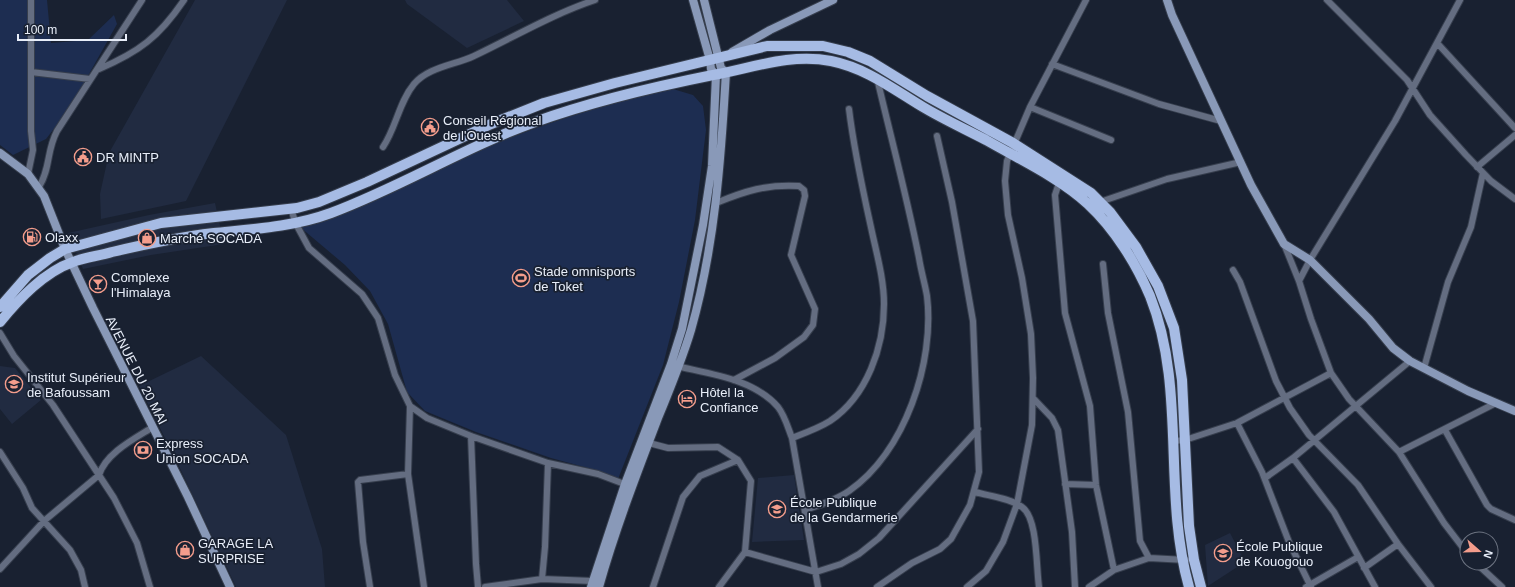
<svg xmlns="http://www.w3.org/2000/svg" width="1515" height="587" font-family="Arial,sans-serif">
  <rect width="100%" height="100%" fill="#192131"/>
  <path fill="#212b41" d="M195 0H287L186 201 101 219 100 194 109 153Z
    M405 0H507L524 21 467 48 407 4Z
    M215 203 224 244 151 255 83 269 68 233 149 215Z
    M201 356 286 435 322 549 325 587H236L177 462 139 386Z
    M0 366 15 368 41 400 12 424 0 409Z
    M794 475 804 540 752 542 758 478Z
    M1230 533 1245 562 1208 586 1205 545Z"/>
  <path fill="#1d2d51" d="M0 0H47L51 43 88 40 114 15 117 24 70 108 46 139 13 155 0 145Z
    M673 89 693 95 703 106 706 130 695 220 679 302 663 365 618 479 599 471 551 458 476 432 425 411 407 392 388 324 370 291 345 265 300 227C420 175 544 115 673 89Z"/>
  <g fill="none" stroke-linecap="round" stroke-linejoin="round">
    <defs>
      <path id="street" d="M1327 0 1407 80 1430 115 1466 155 1491 181 1515 199
        M1438 44 1515 128
        M1052 64 1159 104 1221 121
        M99 69C139 52 159 37 184 0
        M31 72 90 79
        M1030 107 1111 140
        M383 147C396 128 399 102 414 84 428 67 455 65 474 56 514 37 553 14 595 0
        M1477 167 1515 135
        M28 174 33 150 31 131V0
        M1059 183 1055 195 1065 313 1090 406 1096 485 1114 570
        M39 187C51 167 46 152 57 131L142 0
        M1100 202 1167 179 1241 162
        M716 203C745 191 767 184 799 186L804 190 805 196 791 255 815 309 813 325 804 337 775 358 734 380
        M291 209 296 224 309 248 362 294 378 318 395 375 410 406 427 418 471 436 548 463 598 474 627 485
        M1284 244 1299 281 1311 319 1331 373 1349 399 1399 452 1444 523 1467 553
        M1103 264 1108 313 1128 412 1140 541 1149 558
        M1233 270 1240 282 1276 381 1290 408 1309 435 1358 485 1398 544 1431 587
        M1299 281 1310 260 1395 121 1460 0
        M0 333 14 356 53 405 114 498 137 543 150 587
        M676 366C710 374 754 379 778 407 785 416 788 428 792 438L818 587
        M1424 368 1448 282 1471 227 1483 173
        M1033 398 1052 418 1058 430 1072 532 1075 587
        M410 406 408 474 424 587
        M1237 423 1262 472 1289 542 1311 587
        M1445 430 1487 505 1491 509 1515 520
        M471 436 476 564 478 587
        M792 438C805 433 819 428 830 421 867 396 884 347 884 304 884 280 877 255 872 232 863 191 854 151 849 109
        M1174 441 1185 440 1237 423 1331 373
        M649 443 668 448 718 447 738 460 751 481 745 552 816 572 841 564 859 554 879 538 978 429
        M0 452 23 488 32 508 70 550 81 570 85 587
        M1399 452 1496 403
        M1293 458 1334 512 1375 587
        M1265 478 1293 458 1410 361
        M1065 484 1096 485
        M975 492C989 496 1010 498 1022 507 1038 518 1036 567 1039 587
        M805 510C820 505 836 500 849 491 905 452 935 362 927 296 925 284 921 271 919 258 907 197 891 138 877 78
        M1476 563 1502 587
        M1364 568 1398 544
        M0 569 44 521 99 475C106 453 134 439 153 427
        M542 579 545 547 548 463
        M370 587 363 542 358 482 360 480 408 474
        M485 587 542 579 593 581
        M653 587 683 497 700 476 738 460
        M719 587 745 552
        M877 587 912 563 940 549 951 539 970 505 979 472 973 321 952 202 937 136
        M967 587 986 571 1003 542 1017 504 1032 425 1033 378 1031 334 1022 278 1008 215 1005 181 1007 161 1030 107 1086 0
        M1089 587 1114 570 1149 558 1186 560
        M1306 587 1358 557"/>
      <path id="secondary" d="M1167 0 1172 15 1251 185 1284 244 1310 260 1369 319 1393 348 1410 361 1468 391 1515 411
        M732 52 770 30 833 0
        M0 153 28 174 44 196 65 249 93 308 188 497 230 587
        M591 587 625 484 671 364 682 329 703 225 712 166 716 75 711 69 710 60 693 0
        M599 587C615 530 637 473 658 418 670 389 682 360 691 330 715 246 721 159 726 72L721 68 704 0"/>
      <path id="primary" d="M0 307 28 275 50 258 65 249 161 223 297 208 319 202 367 182 491 124 544 103 615 83 767 46H823L848 52 870 61 927 96 1013 143 1091 193 1110 212 1136 247 1158 286 1174 328 1182 380 1189 526 1194 560 1201 587
        M0 322C19 299 44 272 73 262 85 257 99 256 112 252 146 244 179 237 214 233 254 229 293 227 331 213 401 187 465 147 535 122 593 101 653 87 713 75 752 68 790 53 831 61 866 68 893 89 923 107 943 119 965 129 986 140 1019 159 1060 178 1088 204 1114 228 1136 263 1150 296 1187 389 1162 492 1189 587"/>
    </defs>
    <use href="#street" stroke="#363e4d" stroke-width="8"/>
    <use href="#secondary" stroke="#363e4d" stroke-width="10"/>
    <use href="#primary" stroke="#363e4d" stroke-width="12"/>
    <use href="#street" stroke="#646d81" stroke-width="6"/>
    <use href="#secondary" stroke="#8999b8" stroke-width="8"/>
    <use href="#primary" stroke="#a6bbe4" stroke-width="10"/>
  </g>
  <defs>
    <symbol id="civic-ring" viewBox="-11 -11 22 22"><circle r="9.5" fill="#192131" stroke="#f49d8c" stroke-width="1.5"/><path d="M-.6-6.5H3V-4.5H.6V-3L4-1V1h2V6H-6V1h2V-1L-.6-3ZM-1.2 2.5V6h2.4V2.5Z" fill="#f49d8c"/></symbol>
    <symbol id="fuel-ring" viewBox="-11 -11 22 22"><circle r="9.5" fill="#192131" stroke="#f49d8c" stroke-width="1.5"/><path d="M-5.5-6h7V0h2V4h1.3V-2.5L3-4.5l.8-.8L6-3V5H2.5V1h-1V6h-7ZM-4.2-4.7v3.2H.2V-4.7Z" fill="#f49d8c"/></symbol>
    <symbol id="shop-ring" viewBox="-11 -11 22 22"><circle r="9.5" fill="#192131" stroke="#f49d8c" stroke-width="1.5"/><path d="M-5-2.5h2.3a2.7 3.5 0 0 1 5.4 0H5L5.5 6h-11ZM-1.5-2.5h3a1.5 2.3 0 0 0-3 0Z" fill="#f49d8c"/></symbol>
    <symbol id="stadium-ring" viewBox="-11 -11 22 22"><circle r="9.5" fill="#192131" stroke="#f49d8c" stroke-width="1.5"/><path d="M0-5a6.5 5 0 1 0 0 10a6.5 5 0 1 0 0-10ZM-3.5-1.8h7v3.6h-7Z" fill="#f49d8c"/></symbol>
    <symbol id="bar-ring" viewBox="-11 -11 22 22"><circle r="9.5" fill="#192131" stroke="#f49d8c" stroke-width="1.5"/><path d="M-6-5H6L.8 .8V4.5H3.5V6h-7V4.5H-.8V.8Z" fill="#f49d8c"/></symbol>
    <symbol id="university-ring" viewBox="-11 -11 22 22"><circle r="9.5" fill="#192131" stroke="#f49d8c" stroke-width="1.5"/><path d="M0-5L7-2L0 1L-7-2ZM-4 1L0 2.5L4 1V4Q0 6-4 4Z" fill="#f49d8c"/></symbol>
    <symbol id="hotel-ring" viewBox="-11 -11 22 22"><circle r="9.5" fill="#192131" stroke="#f49d8c" stroke-width="1.5"/><path d="M-6-4.5h1.5V1H6V5H4.5V3h-9V5H-6ZM-4 0a1.8 1.8 0 1 1 3.6 0ZM.5 0V-2.5h3Q6-2.5 6 0Z" fill="#f49d8c"/></symbol>
    <symbol id="bank-ring" viewBox="-11 -11 22 22"><circle r="9.5" fill="#192131" stroke="#f49d8c" stroke-width="1.5"/><path d="M-6-4H6V4H-6ZM0-2.3a2.3 2.3 0 1 0 0 4.6a2.3 2.3 0 1 0 0-4.6Z" fill="#f49d8c"/></symbol>
    <symbol id="school-ring" viewBox="-11 -11 22 22"><circle r="9.5" fill="#192131" stroke="#f49d8c" stroke-width="1.5"/><path d="M0-5L7-2L0 1L-7-2ZM-4 1L0 2.5L4 1V4Q0 6-4 4Z" fill="#f49d8c"/></symbol>
  </defs>
  <g fill-rule="evenodd">
    <use href="#civic-ring" x="420" y="117" width="20" height="20"/>
    <use href="#civic-ring" x="73" y="147" width="20" height="20"/>
    <use href="#fuel-ring" x="22" y="227" width="20" height="20"/>
    <use href="#shop-ring" x="137" y="228" width="20" height="20"/>
    <use href="#stadium-ring" x="511" y="268" width="20" height="20"/>
    <use href="#bar-ring" x="88" y="274" width="20" height="20"/>
    <use href="#university-ring" x="4" y="374" width="20" height="20"/>
    <use href="#hotel-ring" x="677" y="389" width="20" height="20"/>
    <use href="#bank-ring" x="133" y="440" width="20" height="20"/>
    <use href="#school-ring" x="767" y="499" width="20" height="20"/>
    <use href="#shop-ring" x="175" y="540" width="20" height="20"/>
    <use href="#school-ring" x="1213" y="543" width="20" height="20"/>
  </g>
  <g text-anchor="middle" stroke-width="3.5" stroke-linejoin="round" paint-order="stroke">
    <g font-size="13" fill="#e8eef9" stroke="#192131" text-anchor="start">
      <text x="443" y="125">Conseil Régional<tspan x="443" dy="15">de l'Ouest</tspan></text>
      <text x="96" y="162">DR MINTP</text>
      <text x="45" y="242">Olaxx</text>
      <text x="160" y="243">Marché SOCADA</text>
      <text x="534" y="276">Stade omnisports<tspan x="534" dy="15">de Toket</tspan></text>
      <text x="111" y="282">Complexe<tspan x="111" dy="15">l'Himalaya</tspan></text>
      <text x="27" y="382">Institut Supérieur<tspan x="27" dy="15">de Bafoussam</tspan></text>
      <text x="700" y="397">Hôtel la<tspan x="700" dy="15">Confiance</tspan></text>
      <text x="156" y="448">Express<tspan x="156" dy="15">Union SOCADA</tspan></text>
      <text x="790" y="507">École Publique<tspan x="790" dy="15">de la Gendarmerie</tspan></text>
      <text x="198" y="548">GARAGE LA<tspan x="198" dy="15">SURPRISE</tspan></text>
      <text x="1236" y="551">École Publique<tspan x="1236" dy="15">de Kouogouo</tspan></text>
    </g>
    <g font-size="13" fill="#e8eef9" stroke="#192131">
      <text transform="translate(137 370) rotate(63)" y="5">AVENUE DU 20 MAI</text>
    </g>
  </g>
  <g transform="translate(1479 551) rotate(110)"><circle r="19" fill="#192131" stroke="#6c7381"/>
  <path d="M0-3L7 15L0 10L-7 15Z" fill="#f49d8c"/>
  <text y="-6" font-size="11" font-weight="bold" text-anchor="middle" fill="#e8eef9">N</text>
  </g>
  <path d="M18 34v6h108v-6" fill="none" stroke="#e8eef9" stroke-width="2"/>
  <text x="24" y="34" font-size="12" fill="#e8eef9" stroke="#192131" stroke-width="3" paint-order="stroke">100 m</text>
</svg>
